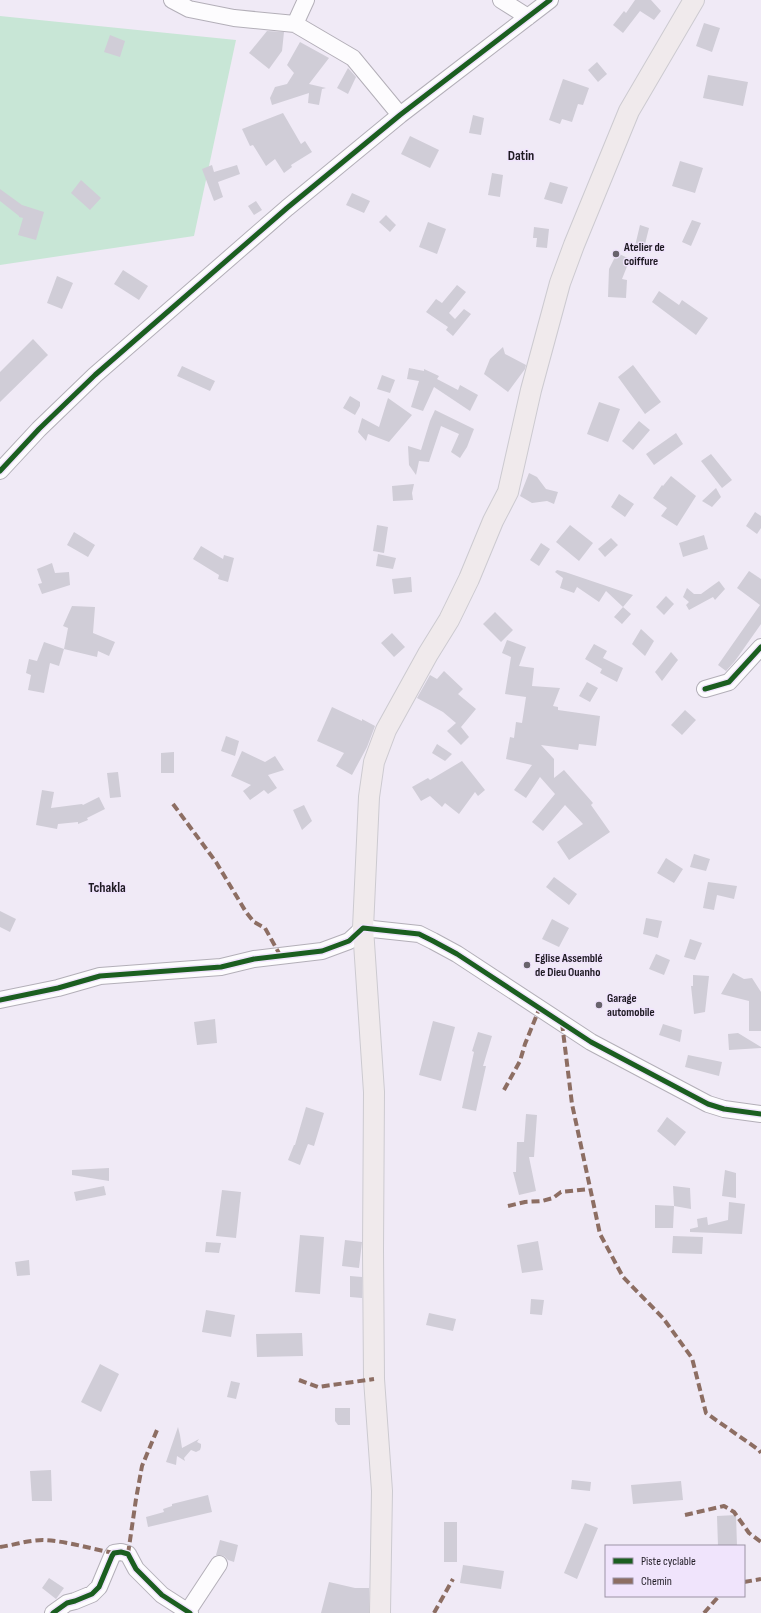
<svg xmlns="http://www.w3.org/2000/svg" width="761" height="1613" font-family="'Sofia Sans Condensed',sans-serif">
  <rect width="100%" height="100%" fill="#f0eaf6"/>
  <path fill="#c8e6d6" d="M0 16 236 40 194 236 0 265Z"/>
  <path fill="#d0cdd7" d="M635 0H651L661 11 654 20 640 11 623 33 613 25 624 11 626 13Z
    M704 23 720 28 712 52 696 46Z
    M267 31 284 32 282 51 269 69 249 53Z
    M110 35 125 41 120 57 104 52Z
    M300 42 329 58 309 84 326 88 322 89 319 105 308 103 309 93 272 105 270 98 275 87 287 84 294 73 287 65Z
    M597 62 607 74 598 82 588 70Z
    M348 68 356 77 348 94 337 88Z
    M708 75 748 82 743 106 703 98Z
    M563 79 589 88 583 105 578 104 572 122 562 119 560 124 549 120Z
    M283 113 301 144 305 141 312 152 291 165 292 167 284 173 275 159 266 166 253 145 250 146 242 129Z
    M473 115 484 118 481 135 469 133Z
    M410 136 439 150 430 168 401 154Z
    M680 161 703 168 695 193 672 186Z
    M212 165 214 172 237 165 240 174 218 182 223 197 214 201 202 169Z
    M492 173 503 175 500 197 488 195Z
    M81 180 101 198 90 210 71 193Z
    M550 182 568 187 562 204 544 199Z
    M0 189 22 205 44 212 36 240 18 235 23 218 19 217V216L0 201Z
    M352 193 370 201 364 213 346 205Z
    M256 201 262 210 254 215 248 206Z
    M386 215 396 225 390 232 379 222Z
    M692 220 701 223 691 246 682 242Z
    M428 222 446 229 437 254 419 247Z
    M640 225 649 228 644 248 635 246Z
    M534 227 549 229 547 248 536 247 537 238H533Z
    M617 253 630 259 622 279 627 280 626 298 608 297 609 269Z
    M123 270 148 286 139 300 114 284Z
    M57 276 73 283 62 309 47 303Z
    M457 285 466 292 449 313 455 319 464 309 471 314 453 336 446 330 448 327 426 312 436 299 442 303Z
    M659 291 679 305 682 300 708 318 696 335 652 302Z
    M33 339 48 355 0 402V372Z
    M503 347 505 354 526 365 525 369 508 392 484 374 490 359Z
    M633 365 661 402 645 414 618 377Z
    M182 366 215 381 210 391 177 376Z
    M409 368 424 371V369L439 376 437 379 458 390 460 385 478 395 470 411 434 387 423 411 411 407 419 381 407 379Z
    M382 375 395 380 390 393 377 389Z
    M350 396 360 402V406L355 415 343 408Z
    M388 398 412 415 389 442 368 434 366 441 358 432 362 418 379 427Z
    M599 402 620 409 608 442 587 434Z
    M435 410 474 429 467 447 460 458 451 452 459 434 441 426 429 462 419 461 416 475 409 465 408 446 421 450 430 421Z
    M639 421 650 430 633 450 622 441Z
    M676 433 683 444 654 465 646 454Z
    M711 454 732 480 722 488 701 461Z
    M529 473 537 477 546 489 558 492 554 504 547 501 532 503 520 496Z
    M671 476 696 496 677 526 661 516 667 508 653 498 662 485 663 486Z
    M414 484 412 493 413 500 393 501 392 486Z
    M716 488 721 497 712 507 702 501Z
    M619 494 634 504 625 517 611 507Z
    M755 512 761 516V528L757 534 746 526Z
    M377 525 388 527 384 553 373 551Z
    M570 525 593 543 579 561 556 542Z
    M74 532 95 545 88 557 67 545Z
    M704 535 708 549 683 557 679 543Z
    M611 538 618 545 605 557 598 549Z
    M541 543 550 549 539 566 530 560Z
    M201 546 223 559 224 555 234 558 228 582 218 579 219 575 193 559Z
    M378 554 396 558 393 569 376 566Z
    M52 563 55 573 69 572 70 585 42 594 38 584 42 583 37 569Z
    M557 570 565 572 633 595 623 607 606 591 599 602 577 587 574 593 560 588 563 578 555 572Z
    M749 571 761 579V624L735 661 726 671 718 665 760 605 737 588Z
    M411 577 412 592 394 594 392 579Z
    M719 581 725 589 715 600 713 597 689 610 686 605 689 602 683 597 687 588 694 594H701Z
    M666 596 674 604 664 615 656 607Z
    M72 606 95 607 93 633 115 642 109 656 98 651 97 657 64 649 68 628 63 626Z
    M623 607 631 614 622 624 614 617Z
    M495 612 513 630 501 642 483 624Z
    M641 629 654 641 645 656 632 644Z
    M392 633 405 647 394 657 381 643Z
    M507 640 526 647 519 666 534 668 532 686 560 688 553 706 558 707V710L600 716 596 746 579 744 578 750 541 745 554 759V778L564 770 593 803 591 805 610 832 569 860 557 842 583 824 565 805 543 831 532 822 555 794 540 777 526 798 514 790 532 765 506 759 510 737 514 738 516 722 522 723 526 697 505 694 511 657 502 653Z
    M44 642 64 649 59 666 50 663 44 693 28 690 31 675 26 673 29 659 37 661Z
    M594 644 607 651 603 658 623 668 617 682 600 673 602 669 585 659Z
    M671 652 678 660 662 681 655 672Z
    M444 671 463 689 458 694 476 709 461 727 469 737 461 745 447 731 456 723 443 712 417 698 430 675 437 679Z
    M587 682 598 688 590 702 579 696Z
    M332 707 362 721V719L375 726 367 747 352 775 336 766 344 753 317 741Z
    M685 710 696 720 682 735 671 725Z
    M226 736 239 741 235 756 221 751Z
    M437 744 452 754 445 761 432 753Z
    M242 751 265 762 275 756 284 770 268 775 277 788 268 794 264 790 250 800 243 791 251 785 231 776Z
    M174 752V773H161V753Z
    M462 761 485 790 478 796 475 792 459 814 445 803 442 807 430 796 421 801 412 787 428 778 430 780Z
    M118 772 121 797 110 798 107 773Z
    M42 790 54 792 51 808 82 804 83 805 99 797 105 809 87 818 88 820 78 824V822L58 824 57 829 36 825Z
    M304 805 312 821 302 830 293 810Z
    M694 854 710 859 706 871 690 867Z
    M666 858 683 869 674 883 657 873Z
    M554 877 577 894 569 905 546 887Z
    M708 882 737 886 734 899 717 895 714 910 703 908Z
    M0 911 16 919 10 932 0 927Z
    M646 918 662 921 658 938 643 934Z
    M552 919 569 928 559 947 542 939Z
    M690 939 702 943 695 960 684 957Z
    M656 954 670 960 664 975 649 969Z
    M733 973 744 979 752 978 761 992V1031H749V1001L721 994Z
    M693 975 709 976 705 1012 694 1014 691 986H693Z
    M215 1019 217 1043 197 1045 194 1022Z
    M433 1021 455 1027 441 1081 419 1075Z
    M663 1024 682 1030 680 1042 659 1035Z
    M478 1032 492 1036 483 1066H486L476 1111 462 1108 474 1052 472 1051Z
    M738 1033 761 1047V1048L729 1050 728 1034Z
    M688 1055 722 1062 719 1076 685 1067Z
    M306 1107 324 1113 314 1146 308 1144 300 1165 288 1160 294 1145H295Z
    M526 1114 537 1115 534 1157H529L536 1191 519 1195 513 1172H516L517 1142H524Z
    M667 1117 686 1132 675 1146 657 1131Z
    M109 1168V1181L72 1175V1170Z
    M725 1170 736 1173V1198L722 1196Z
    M104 1186 106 1195 76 1201 74 1192Z
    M673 1186 690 1188 691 1209 674 1206Z
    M222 1190 241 1192 236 1238 216 1236Z
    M729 1202 745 1204 742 1234 690 1232V1229L698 1227 697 1219 707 1217 708 1225 728 1220Z
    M655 1205 674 1206 673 1228H655Z
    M300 1235 324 1237 320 1294 295 1292Z
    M673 1236 703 1237 702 1254 672 1253Z
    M345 1240 362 1242 359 1268 342 1266Z
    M538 1241 543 1270 522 1273 517 1245Z
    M206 1242 221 1243 219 1253 205 1252Z
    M29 1260 30 1275 17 1276 15 1262Z
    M350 1276 362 1277V1298L350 1297Z
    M531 1299 544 1300 542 1315 530 1314Z
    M206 1310 235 1315 231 1337 202 1332Z
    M429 1313 456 1319 453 1331 426 1325Z
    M302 1333 303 1356 257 1357 256 1334Z
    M100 1364 119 1374 101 1412 81 1402Z
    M231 1381 240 1383 236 1399 227 1397Z
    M335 1408H350V1425H338L335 1421Z
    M178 1427 180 1435 182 1448 199 1439 197 1442 201 1444V1447L200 1450 196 1452 191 1450 184 1458 185 1461 177 1456 176 1465 166 1462Z
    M51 1470 52 1501H32L30 1471Z
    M572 1480 591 1482 590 1491 571 1489Z
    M681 1481 683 1500 633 1504 631 1485Z
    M208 1495 212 1512 148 1527 146 1517 164 1512 163 1509 172 1506V1504Z
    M736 1515 737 1546H718L717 1516Z
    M444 1522H457V1562H444Z
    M585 1523 598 1528 577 1579 564 1573Z
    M220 1540 238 1545 234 1562 228 1560 224 1556 216 1555Z
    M463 1565 504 1571 501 1589 460 1583Z
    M49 1578 64 1588 56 1599 42 1588Z
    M329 1582 355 1588H369V1613H321Z"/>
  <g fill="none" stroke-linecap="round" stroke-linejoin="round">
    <defs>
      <path id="minor" d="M172 0 189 9 234 18 295 24 353 58 400 115
        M501 0 528 17
        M295 24 306 0
        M0 471 39 429 95 375 287 208 400 115 550 0
        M705 689 729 682 761 647
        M0 1000 58 988 100 976 221 967 254 959 322 951 349 941 363 928 419 934 433 941 457 954 591 1042 708 1104 724 1109 761 1114
        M188 1611 219 1564
        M53 1613 67 1603 75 1601 92 1594 99 1587 112 1556 114 1553 121 1552 128 1554 136 1569 162 1595 190 1613"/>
      <path id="major" d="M380 1613 382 1491 374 1379 373 1250 374 1092 363 928 369 797 374 762 386 730 428 654 449 620 469 579 493 521 508 492 531 390 560 283 574 245 629 111 694 0"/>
    </defs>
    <use href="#minor" stroke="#b3afb8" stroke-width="18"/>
    <use href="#major" stroke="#cccad0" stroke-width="22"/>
    <use href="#minor" stroke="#fdfcfe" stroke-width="16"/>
    <use href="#major" stroke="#f0eaec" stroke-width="20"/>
    <path stroke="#8d6e63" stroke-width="4" stroke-dasharray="8 4" stroke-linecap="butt" d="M173 804 216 862 246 912 254 922 265 928 280 955
      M562 1023 572 1104 600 1234 623 1277 663 1318 692 1358 706 1413 759 1450 761 1453
      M504 1090 520 1061 525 1044 540 1007
      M508 1206 525 1202 542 1201 553 1198 561 1192 589 1189
      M299 1380 318 1387 374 1379
      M685 1515 724 1506 734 1512 749 1533 761 1542
      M0 1547C14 1545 29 1540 43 1540 67 1541 91 1549 114 1553
      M128 1554 136 1499 142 1466 157 1430
      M744 1582 761 1579
      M434 1613 453 1579
      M704 1613 719 1596"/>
    <defs>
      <path id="cycleway" d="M0 471 39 429 95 375 287 208 400 115 550 0
        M705 689 729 682 761 647
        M0 1000 58 988 100 976 221 967 254 959 322 951 349 941 363 928 419 934 433 941 457 954 591 1042 708 1104 724 1109 761 1114
        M53 1613 67 1603 75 1601 92 1594 99 1587 112 1556 114 1553 121 1552 128 1554 136 1569 162 1595 190 1613"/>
    </defs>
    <use href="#cycleway" stroke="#f0e4fc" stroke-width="8"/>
    <use href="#cycleway" stroke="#1b5e20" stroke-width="5"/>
  </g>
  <g fill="#68636c" stroke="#f0e4fc" stroke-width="1.5">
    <circle cx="616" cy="254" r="4"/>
    <circle cx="527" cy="965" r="4"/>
    <circle cx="599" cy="1005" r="4"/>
  </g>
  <g text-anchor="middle" stroke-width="3" stroke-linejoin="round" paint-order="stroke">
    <g font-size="12" font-weight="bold" fill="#1e1a22" stroke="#f0e4fc" text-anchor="start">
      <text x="624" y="251">Atelier de<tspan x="624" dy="14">coiffure</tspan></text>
      <text x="535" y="962">Eglise Assemblé<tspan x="535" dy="14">de Dieu Ouanho</tspan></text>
      <text x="607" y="1002">Garage<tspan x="607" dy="14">automobile</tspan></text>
    </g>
    <g font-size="14" font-weight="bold" fill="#1e1a22" stroke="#f0e4fc">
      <text x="521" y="160">Datin</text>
      <text x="107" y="892">Tchakla</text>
    </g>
  </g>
  <rect x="605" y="1545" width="140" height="52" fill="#f0e4fc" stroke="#9c93a5"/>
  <rect x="613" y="1558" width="20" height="6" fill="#1b5e20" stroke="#9c93a5"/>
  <text x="641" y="1565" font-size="12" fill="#1e1a22">Piste cyclable</text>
  <rect x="613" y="1578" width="20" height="6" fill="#8d6e63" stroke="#9c93a5"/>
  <text x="641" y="1585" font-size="12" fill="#1e1a22">Chemin</text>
</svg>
